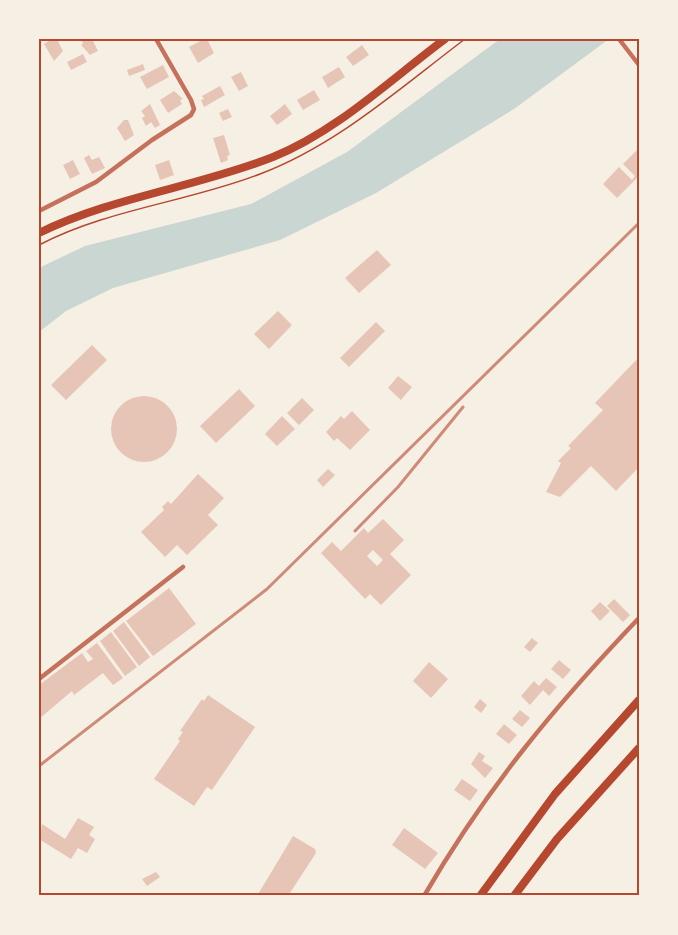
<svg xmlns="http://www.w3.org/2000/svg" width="678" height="935" font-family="'Nunito Sans',sans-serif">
  <rect width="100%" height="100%" fill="#f6efe4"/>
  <path fill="#c9d6d2" d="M500 39H609L514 109 376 193 280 240 113 288 66 311 39 332V269L43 266 85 246 251 204 347 152Z"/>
  <path fill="#e6c5b7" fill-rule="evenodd" d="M52 39H57L63 51 54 61 44 44Z
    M81 39H92L98 51 90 55 81 45 83 44Z
    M204 39H207L214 53 198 63 189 47Z
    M362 45 369 55 353 66 346 57Z
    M83 54 87 62 71 70 67 62Z
    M143 64 145 70 129 76 127 70Z
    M163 65 169 77 147 89 140 77Z
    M339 67 345 77 328 88 322 77Z
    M241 72 248 86 239 91 231 77Z
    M220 86 225 95 204 107 201 100 204 99 202 96Z
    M314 90 320 100 303 110 297 100Z
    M174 91 183 99 180 100 182 104 168 113 160 100Z
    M150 104 160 125 155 128 151 122 146 126 142 118 145 116 141 111Z
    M285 104 292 114 277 125 270 116Z
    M228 109 232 117 223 121 219 113Z
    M124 120H128L134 135 125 141 117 128Z
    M224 135 230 155 227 156 228 160 221 163 213 138Z
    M639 148V176L617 198 603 184 619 167 632 180 635 176 623 164Z
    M89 155 92 160 99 157 105 168 92 174 84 158Z
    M73 160 80 174 70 179 63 165Z
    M169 160 174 175 160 180 155 165Z
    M377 250 391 265 359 293 345 278Z
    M278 311 292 325 269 349 254 334Z
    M376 322 385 331 349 367 340 358Z
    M92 345 107 360 66 400 51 385Z
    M639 357V467L616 491 591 466 560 497 546 492 561 463 558 461 571 448 568 446 603 410 595 403Z
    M398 376 412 387 401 400 388 388Z
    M239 389 255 406 216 443 200 426Z
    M111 429a33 33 0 1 1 66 0a33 33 0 1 1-66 0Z
    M302 398 314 410 299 425 287 413Z
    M352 411 370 430 350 450 337 438 334 441 326 432 341 416 344 419Z
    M282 416 295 429 277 446 265 434Z
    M328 469 335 475 323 487 317 480Z
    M198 474 224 498 208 515 218 525 187 555 177 545 165 557 141 532 164 510 162 507 168 501 171 504Z
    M383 519 404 540 390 554 411 575 381 605 370 594 365 599 321 553 332 542 341 551 364 528 368 533ZM373 550 383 560 377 566 367 556Z
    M169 588 196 624 153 656 126 621Z
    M614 599 630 615 623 622 607 606Z
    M600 602 610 611 600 621 591 611Z
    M124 622 150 657 139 666 113 631Z
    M111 632 137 667 125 676 100 641Z
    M532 638 538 643 530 652 524 647Z
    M97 643 123 678 113 685 103 673 74 695 72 691 39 719V685L82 653 88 662 93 659 86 651Z
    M559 660 571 670 563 679 551 669Z
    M429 662 448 679 431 698 413 681Z
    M546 678 557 687 549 696 543 690 530 705 521 696 534 681 539 686Z
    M208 695 255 727 212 790 207 787 194 806 154 779 180 741 178 739 183 732 180 731 202 699 204 701Z
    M480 699 487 705 481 713 474 707Z
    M520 710 530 718 522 727 512 719Z
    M504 724 517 735 509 744 496 734Z
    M479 752 485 756 482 761 493 768 485 778 471 764Z
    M462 779 478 790 470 801 454 790Z
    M78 818 94 827 89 835 95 839 87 853 78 848 71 859 39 839 42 824 65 839Z
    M404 828 438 853 425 869 392 845Z
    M293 836 315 849 316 853 288 896H257Z
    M156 872 160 877 147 886 142 879Z"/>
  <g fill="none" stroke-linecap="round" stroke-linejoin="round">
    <path stroke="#b5482f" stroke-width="1.5" d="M39 245C108 209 188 202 260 174 337 145 400 88 465 39"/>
    <path stroke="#c5725c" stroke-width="4.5" d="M619 39 639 65
      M39 211 96 182 152 140 191 115 194 109 191 100 156 39
      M39 679 183 567
      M424 896C486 789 554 707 639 618"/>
    <path stroke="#b5482f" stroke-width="8" d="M39 233C112 197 197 187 273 157 337 131 390 80 445 39"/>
    <path stroke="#b5482f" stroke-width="8" d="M480 896 555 794 639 700
      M514 896 557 839 639 748"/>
    <path stroke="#cf8b77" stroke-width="3" d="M355 531 398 487 463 407
      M39 766 267 589 639 223"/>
  </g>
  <rect width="678" height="935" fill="none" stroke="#f6efe4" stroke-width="81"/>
  <rect x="40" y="40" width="598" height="854" fill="none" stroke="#b5482f" stroke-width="2"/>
</svg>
